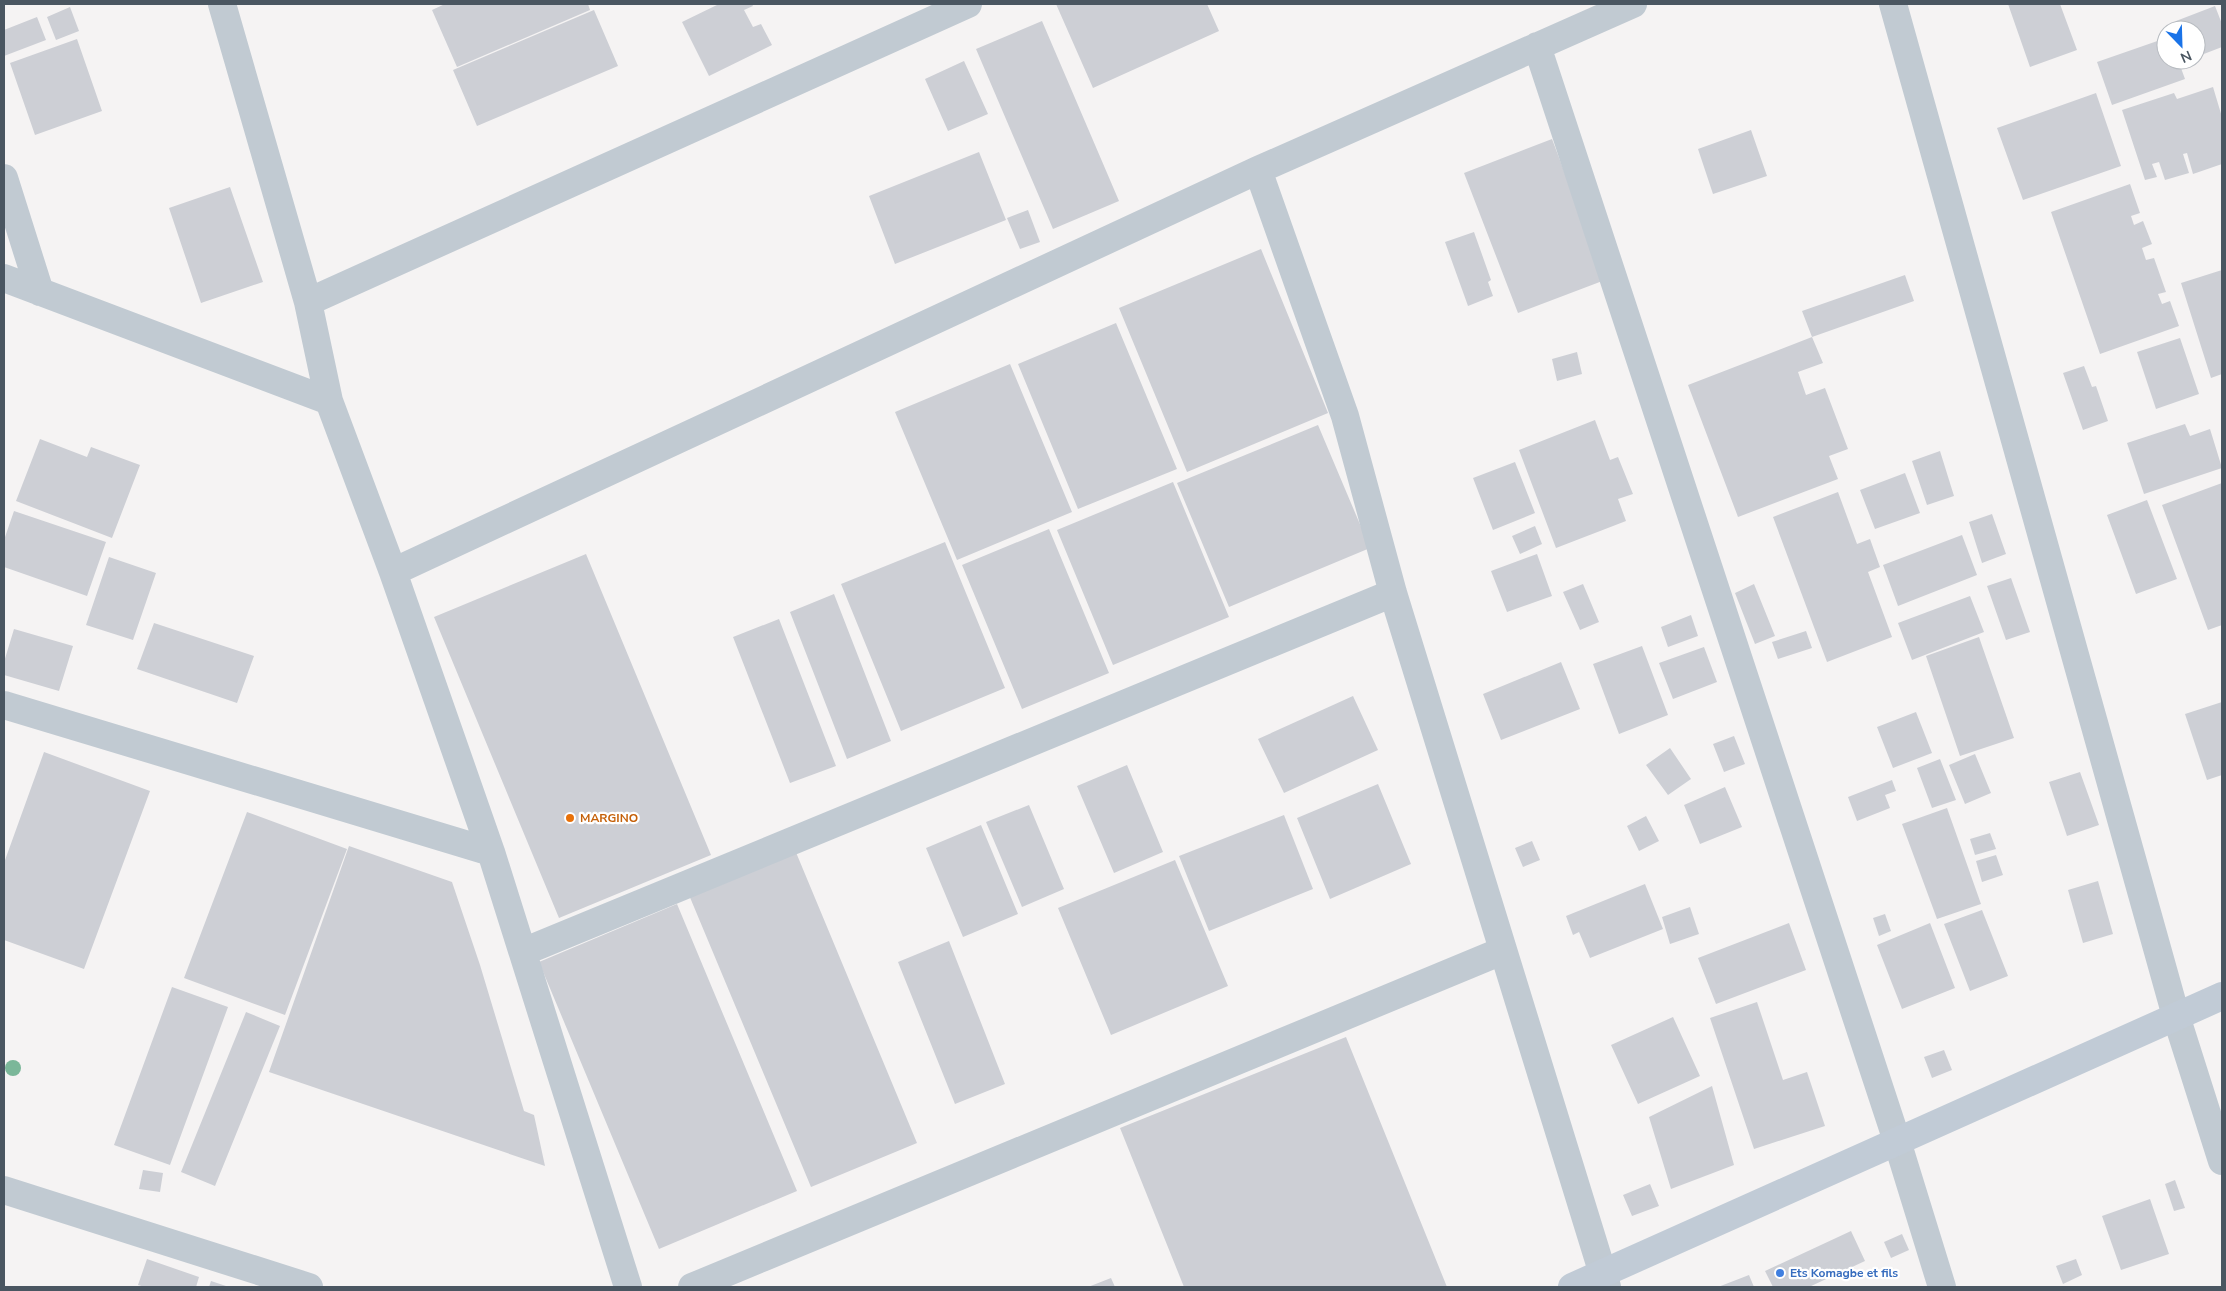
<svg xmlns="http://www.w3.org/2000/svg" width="2226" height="1291" font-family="'Nunito Sans',sans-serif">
  <rect width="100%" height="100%" fill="#f5f3f3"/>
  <path fill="#cdcfd5" d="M445 4H588L590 10 457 67 432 10Z
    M719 4H752L753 6 744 10 753 27 761 24 772 45 709 76 682 22Z
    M1056 4H1207L1219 31 1093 88Z
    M2008 4H2060L2077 50 2030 67Z
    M2215 6 2222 24V47L2196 57V30H2180L2176 21Z
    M70 7 79 31 56 40 47 17Z
    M594 10 618 66 477 126 453 70Z
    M37 17 46 40 4 56V30Z
    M1042 21 1119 201 1053 229 976 49Z
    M2166 38V60H2178L2185 79 2112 105 2097 62Z
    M77 39 102 111 35 135 10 63Z
    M964 61 988 114 948 131 925 79Z
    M2213 87 2222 117V164L2193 174 2187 153 2183 154 2189 173 2165 180 2159 162 2152 164 2157 177 2145 180 2122 110 2174 93 2177 99Z
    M2096 93 2121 166 2023 200 1997 128Z
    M1751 130 1767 176 1713 194 1698 149Z
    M1552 139 1605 280 1518 313 1464 173Z
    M979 152 1006 220 895 264 869 196Z
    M2130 184 2140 213 2131 216 2134 225 2143 221 2152 244 2142 248 2146 260 2154 258 2166 292 2158 294 2162 304 2170 301 2179 326 2100 354 2051 212Z
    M230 187 263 282 201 303 169 208Z
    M1028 210 1040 242 1020 249 1007 218Z
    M1474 232 1491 280 1488 282 1493 296 1468 306 1445 242Z
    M1261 249 1328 413 1187 472 1119 308Z
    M2222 270V374L2211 378 2181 283Z
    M1905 275 1914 301 1812 337 1823 363 1798 372 1806 395 1825 388 1848 449 1829 456 1838 479 1738 517 1688 385 1812 337 1802 311Z
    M1116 323 1177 469 1078 509 1018 364Z
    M2180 338 2199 394 2156 409 2137 352Z
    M1577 352 1582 374 1557 381 1552 359Z
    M1010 364 1072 512 957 560 895 412Z
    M2084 366 2092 387 2096 386 2108 421 2083 430 2063 373Z
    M1595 420 1610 460 1618 457 1633 494 1618 499 1626 521 1556 548 1519 450Z
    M2185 424 2190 436 2210 429 2222 468 2144 494 2127 443Z
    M1318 425 1370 548 1229 607 1177 483Z
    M40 439 87 457 91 447 140 465 112 538 16 501Z
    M1940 451 1954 496 1927 505 1912 461Z
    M1515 462 1535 513 1493 530 1473 478Z
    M1905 473 1920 513 1875 529 1860 490Z
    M1173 482 1229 617 1113 665 1057 530Z
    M2222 483V625L2208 630 2162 505Z
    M1838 492 1857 544 1870 539 1880 567 1868 572 1892 637 1827 662 1773 517Z
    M2147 500 2177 579 2136 594 2107 515Z
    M14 511 106 542 87 596 4 567V540Z
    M1992 514 2006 554 1982 563 1969 522Z
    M1535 526 1542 544 1520 554 1512 536Z
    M1049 529 1109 673 1022 709 962 565Z
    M1962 535 1977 575 1898 606 1883 565Z
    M945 542 1005 688 901 731 841 584Z
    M586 554 711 855 559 918 434 617Z
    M1537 554 1552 596 1507 612 1491 571Z
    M109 557 156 573 133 640 86 625Z
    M2011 578 2030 632 2006 640 1987 586Z
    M1583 584 1599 622 1580 630 1563 592Z
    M1754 584 1775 636 1755 644 1735 593Z
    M834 594 891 741 847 759 790 612Z
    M1970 596 1984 632 1912 660 1898 623Z
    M1691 615 1698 636 1668 647 1661 627Z
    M779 619 836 766 790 783 733 637Z
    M154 623 254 656 237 703 137 669Z
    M14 629 73 646 59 691 4 675V662Z
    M1806 631 1812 648 1778 659 1772 642Z
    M1979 637 2014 738 1960 756 1926 656Z
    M1642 646 1668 715 1619 734 1593 664Z
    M1704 647 1717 682 1673 699 1659 663Z
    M1561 662 1580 709 1501 740 1483 694Z
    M1353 696 1378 750 1284 793 1258 739Z
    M2222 702V775L2207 780 2185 714Z
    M1916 712 1932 753 1893 768 1877 727Z
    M1734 736 1745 764 1724 772 1713 744Z
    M1670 748 1691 779 1668 795 1646 765Z
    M44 752 150 791 84 969 4 940V863Z
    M1975 754 1991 793 1965 804 1949 765Z
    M1940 759 1956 800 1932 808 1917 768Z
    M1127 765 1163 852 1114 873 1077 786Z
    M2080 772 2099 825 2067 836 2049 782Z
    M1892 780 1896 791 1885 795 1890 808 1857 821 1848 797Z
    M1378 784 1411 864 1330 899 1297 818Z
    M1725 787 1742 827 1700 844 1684 805Z
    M1029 805 1064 889 1022 907 986 822Z
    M1947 808 1981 904 1937 919 1902 824Z
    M247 812 347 849 285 1015 184 978Z
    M1284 815 1313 889 1209 931 1179 856Z
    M1646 816 1659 841 1639 851 1627 826Z
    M981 825 1018 914 963 937 926 848Z
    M1990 833 1996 849 1975 855 1970 839Z
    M1532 841 1540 860 1523 867 1515 848Z
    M349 846 452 882 480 965 524 1111 534 1115 545 1166 269 1072Z
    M795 850 917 1143 811 1187 689 895Z
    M1996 855 2003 875 1982 882 1976 861Z
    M1175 860 1228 986 1111 1035 1058 908Z
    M2098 881 2113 934 2083 943 2068 890Z
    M1645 884 1663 929 1590 958 1579 932 1573 935 1566 916Z
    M677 904 797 1191 659 1249 539 962Z
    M1690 907 1699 934 1670 944 1662 917Z
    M1982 910 2008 976 1970 991 1944 924Z
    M1885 914 1891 931 1879 936 1873 918Z
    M1789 923 1806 970 1716 1004 1698 958Z
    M1930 923 1955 988 1902 1009 1877 945Z
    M949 941 1005 1084 955 1104 898 962Z
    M172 987 228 1007 170 1165 114 1145Z
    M1757 1002 1783 1080 1807 1072 1825 1126 1754 1149 1710 1018Z
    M246 1012 280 1026 215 1186 181 1172Z
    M1673 1017 1700 1076 1638 1104 1611 1045Z
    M1346 1037 1447 1287H1184L1120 1128Z
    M1944 1050 1952 1070 1932 1078 1924 1057Z
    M1712 1086 1734 1165 1671 1189 1649 1117Z
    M143 1170 163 1173 160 1192 139 1189Z
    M2175 1180 2185 1208 2174 1211 2165 1184Z
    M1650 1184 1659 1206 1632 1216 1623 1195Z
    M2150 1199 2169 1254 2121 1270 2102 1216Z
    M1851 1231 1865 1261 1809 1287H1773L1765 1271Z
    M1902 1234 1909 1250 1891 1258 1884 1242Z
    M147 1259 199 1277 196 1287H145L138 1285Z
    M2076 1259 2082 1275 2063 1284 2056 1266Z
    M1749 1275 1754 1287H1718Z
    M1111 1278 1115 1287H1088Z
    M211 1281 229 1287H209Z"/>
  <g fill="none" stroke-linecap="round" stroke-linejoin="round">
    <path stroke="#c1cad2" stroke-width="28" d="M222 4 308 302 329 401 393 572 491 852 628 1287
      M1893 4 2176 1016 2222 1161
      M1537 46 1897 1141 1942 1287
      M1258 170 1345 416 1393 593 1607 1287
      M4 178 40 292
      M4 278 329 401
      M308 302 968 4
      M393 572 1258 170 1633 4
      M4 705 491 852
      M523 952 1393 593
      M4 1190 309 1287
      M692 1287 1502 951"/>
    <path stroke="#c1cbd6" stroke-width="28" d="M1572 1287 2222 996"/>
  </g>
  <circle fill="#7bb799" cx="13" cy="1068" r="8"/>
  <circle fill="#e8710a" stroke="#fff" stroke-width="2" cx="570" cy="818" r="5"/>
  <circle fill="#3f7fe0" stroke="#fff" stroke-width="2" cx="1780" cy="1273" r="5"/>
  <g text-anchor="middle" stroke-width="4.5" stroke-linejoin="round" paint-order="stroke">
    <g font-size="12" font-weight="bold" fill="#c56008" stroke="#fff" text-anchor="start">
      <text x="580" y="822">MARGINO</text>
    </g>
    <g font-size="12" font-weight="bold" fill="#366cbe" stroke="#fff" text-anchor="start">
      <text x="1790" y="1277">Ets Komagbe et fils</text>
    </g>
  </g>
  <rect width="2226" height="1291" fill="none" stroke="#4a5661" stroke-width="10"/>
  <g transform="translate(2181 45) rotate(157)"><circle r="24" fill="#ffffff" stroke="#b7bbc0"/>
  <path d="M0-4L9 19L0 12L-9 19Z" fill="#1a73e8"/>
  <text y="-8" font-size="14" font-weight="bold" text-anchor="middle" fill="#4a5661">N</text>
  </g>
</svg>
